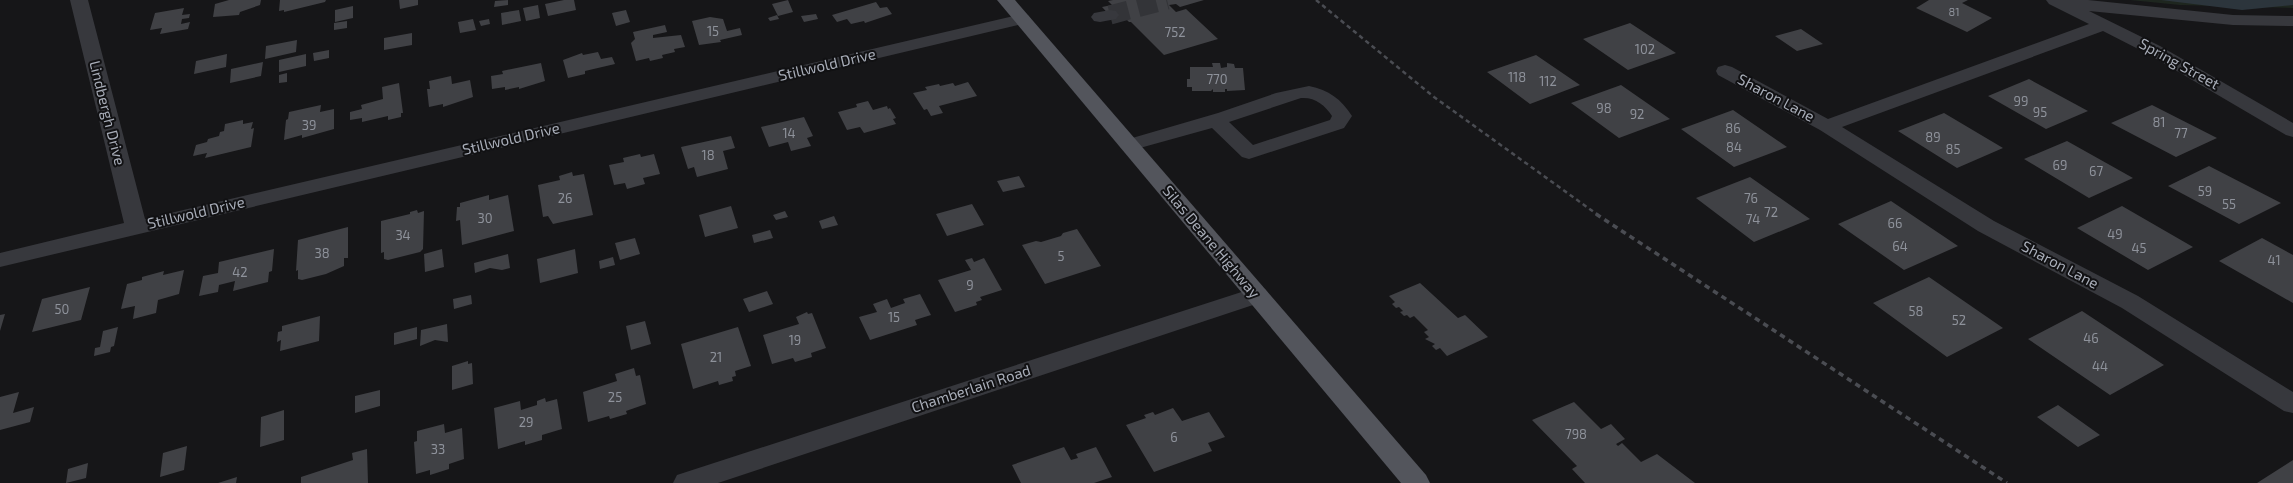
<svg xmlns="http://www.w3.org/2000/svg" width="2293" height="483" font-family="'Exo 2',sans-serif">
  <rect width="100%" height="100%" fill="#161618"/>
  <path fill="#1e261f" d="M2130 0H2293V8L2180 5Z"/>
  <path fill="#2c353c" d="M2161 0H2293V5L2242 10Z"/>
  <path fill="#404145" d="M229 0H261L260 5 240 12 239 15 213 17 215 4Z
    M280 0H326L325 2 284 12V10L279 11Z
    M399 0H418V5L400 9Z
    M508 0V5L494 7 495 1Z
    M564 0H574L576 10 548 16 545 4Z
    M788 0 793 12 778 16 772 4Z
    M1113 0H1204L1180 7 1176 4 1169 5 1176 12 1186 9 1218 39 1164 55 1131 22H1129L1125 18 1115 21 1102 7 1112 5 1108 1Z
    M1929 0H1968L1962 3 1992 18 1967 32 1916 8Z
    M876 2 880 8 887 7 892 14 865 23 864 21 851 24 847 19 837 22 832 15Z
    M538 5 540 18 526 21 523 8Z
    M353 6V18L335 22V10Z
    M184 8 182 15 190 14 189 18 182 19 181 24 190 22 188 29 160 34 162 28 150 30 155 13Z
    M519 10 521 21 502 25 501 13Z
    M626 10 630 22 616 26 612 13Z
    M816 14 818 19 804 22 801 16Z
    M777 15 779 19 770 21 768 18Z
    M710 17 723 19 727 31 740 28 742 35 720 40 721 42 699 45 692 21Z
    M473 19 476 30 460 33 458 22Z
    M489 19 490 24 481 26 479 21Z
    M347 21V28L334 30V23Z
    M1630 23 1676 53 1628 70 1583 39Z
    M665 25 667 32 653 35V38L681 35 685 47 674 49 675 52 662 55 663 58 650 61 649 58 636 61 631 43 635 39 633 32Z
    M1801 29 1823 44 1797 51 1775 36Z
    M412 33V45L384 50V38Z
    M297 40 296 52 265 59 266 46Z
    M329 50V58L314 61 313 53Z
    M598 52 601 59 612 57 615 64 585 71V74L568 78 563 60 582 53 583 55Z
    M227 54 226 67 194 74 196 61Z
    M306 54V66L279 72V60Z
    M1536 55 1580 85 1530 104 1487 72Z
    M263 62 261 76 230 83 231 69Z
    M541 63 545 81 519 89V87L505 90V87L492 89 491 76 503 74 502 71Z
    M1212 63H1220L1221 68 1227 67V63L1234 64 1235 68H1243L1245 90 1227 91V89H1225V92H1213V89L1211 91H1192V87H1187V79H1190V67H1213Z
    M287 73V82L279 83V75Z
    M451 76 452 84 470 80 473 97 443 107V104L429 107 427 89H430L429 81Z
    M2029 79 2088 111 2046 129 1988 96Z
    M968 82 977 96 939 106 943 113 931 116 927 109 924 110 913 93 927 90 925 87 939 84 940 86 953 83 955 86Z
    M399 83 403 113H401V117L388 120V116L362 122V118L350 120V112L362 109 361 105 383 99 382 87Z
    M1621 85 1670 119 1619 138 1571 103Z
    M868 101 873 110 887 106 888 109 890 108 896 118 893 119 896 124 864 133 860 127 847 130 838 112 857 107 856 104Z
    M321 105 320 112 334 109V129L302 138V135L284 140 286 120 288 119 289 112Z
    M2152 105 2217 138 2176 157 2111 123Z
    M1733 110 1787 147 1734 167 1681 129Z
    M1944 113 2003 148 1957 168 1898 131Z
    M804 117 813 136 807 138 811 146 791 151 788 142 769 147 761 127Z
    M243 120V124L253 122 251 129 254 128 251 147 205 158 207 153 193 156 196 145 207 142 208 139 219 136 220 132 224 131 225 124Z
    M731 136 735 148 723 151 728 169 697 177 694 167 688 169 681 147Z
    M2067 141 2133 178 2089 198 2024 159Z
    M640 154 641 157 654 154 660 174 643 178 645 184 627 189 625 183 614 185 609 165 624 162 623 158Z
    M2209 166 2281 203 2239 224 2168 186Z
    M572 172 573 176 584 174 593 215 553 224 548 216 543 217 538 185 560 180 559 176Z
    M1019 176 1025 187 1003 192 997 181Z
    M1750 177 1810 219 1754 242 1696 198Z
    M489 195V200L508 195 514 231 462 245 460 220 456 221 457 207H460V203Z
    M1891 201 1958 246 1904 270 1838 224Z
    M972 204 984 225 947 236 936 214Z
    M731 206 738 228 705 237 699 215Z
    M2122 206 2193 247 2148 270 2077 228Z
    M417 210 418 213 424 211 423 249 420 252 388 260 384 259V252L381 253V221L410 214V212Z
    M785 211 788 217 776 220 773 215Z
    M834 216 838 225 822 229 819 221Z
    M348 227V258H344V266L326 274 302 280 298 279V270L296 271 298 240Z
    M1077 229 1101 266 1045 284 1022 245 1036 241 1041 242 1061 236 1063 233Z
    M770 230 773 238 754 243 752 235Z
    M635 238 640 254 620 260 615 243Z
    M2262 238 2293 255V303L2219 261Z
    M274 249 272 271 269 272 268 282 233 291 235 281 219 285 218 292 199 296 203 276 218 273 219 262Z
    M442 249 444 267 425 272 424 254Z
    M575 249 578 273 540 283 537 259Z
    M508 254 510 268 502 270 490 268 475 273 474 263Z
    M613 257 615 265 600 269 599 261Z
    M972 258 974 262 984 258 1002 290 980 297 982 300 976 302 977 305 955 312 938 280 971 270 965 260Z
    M184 270 179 294 158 300 156 313 133 319 135 306 121 309 127 284 142 280V277L164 271 163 275Z
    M1929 277 2003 328 1947 357 1873 303Z
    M1420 283 1458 318 1465 315 1488 337 1447 356 1440 348 1436 350 1432 346 1435 344 1425 339 1429 337 1424 332 1428 330 1414 316 1410 318 1407 315 1404 316 1400 312 1403 311 1399 307 1396 308 1392 304 1395 302 1389 296Z
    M90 287 81 320 32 332 42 299Z
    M767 291 773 304 749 312 743 299Z
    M920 294 931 315 915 320 917 325 870 340 859 317 877 312 873 304 887 299 891 308 905 303 903 299Z
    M471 295 472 304 454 309 453 299Z
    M2082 311 2164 365 2110 395 2028 339Z
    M807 312 808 314 812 313 826 348 811 353 812 357 795 362 793 358 772 364 763 335 799 324 796 317Z
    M5 314 0 331V315Z
    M320 316 319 341 280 351 281 340 277 342 278 332 282 331V326Z
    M645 321 651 344 631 350 626 326Z
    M447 324 448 342 435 340 420 346 421 330Z
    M118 327 114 346 111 347 110 352 94 356 95 348 100 347 103 331Z
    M417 327V339L394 345V333Z
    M738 327 751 366 735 371 736 376 732 377 733 381 719 385 718 381 693 389 681 344Z
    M468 361V364L472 363 473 384 452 390V366Z
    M634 368 636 376 640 375 646 404 626 411 627 414 610 419 609 416 588 422 583 392 617 381 615 374Z
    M380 390V406L355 413V396Z
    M19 392 13 413 34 407 30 422 0 430V397Z
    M545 398 546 402 557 399 562 429 542 435V440L525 445V441L498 449 494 408 520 401 521 410 537 405V401Z
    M1574 402 1601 429 1611 424 1625 439 1616 444 1618 446 1622 443 1641 462 1657 454 1695 483H1585L1572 469 1577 466 1532 420Z
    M2058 405 2100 435 2078 447 2037 417Z
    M1173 408 1182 421 1209 412 1225 437 1208 443 1212 451 1154 472 1126 425 1146 418 1144 415 1153 412 1155 415Z
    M284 410V440L260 447 261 417Z
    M444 424 445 433 462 428 464 459 449 464V469L430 475V470L416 474 414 442 417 441V431Z
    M187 446 184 470 160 477 163 453Z
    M1064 447 1071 460 1078 458 1076 454 1096 447 1112 477 1094 483H1021L1012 465Z
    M367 449 368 483H301V477L353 460 352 453Z
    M2293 460V483H2257Z
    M88 463 86 478 66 483 68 469Z
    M237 477 236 483H218Z"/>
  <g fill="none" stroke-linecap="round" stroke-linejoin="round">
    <path stroke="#333438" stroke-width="19" stroke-dasharray="19 10" stroke-linecap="butt" d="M1110 15 1167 0"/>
    <path fill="#37383d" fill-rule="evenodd" d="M70 0H88L145 219 1022 14 1028 15 1031 19 1028 23 1022 24 0 267V253L124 223Z
      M2046 0H2088L2233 15 2293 16V26L2233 25 2089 11 2160 46 2293 123V137L2286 135 2148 54 2103 31 1842 127 1994 221 2138 296 2293 392V413L2284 411 2122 308 1978 231 1820 130 1718 75 1716 71 1718 67 1725 65 1732 67 1828 119 2089 24 2049 4Z
      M1110 10 1116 11 1119 15 1116 19 1100 22 1094 21 1091 17 1094 13Z
      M1309 86C1329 90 1341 99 1352 116L1344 128 1249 159 1242 157 1212 128 1129 151 1122 149 1119 145 1122 141 1218 113 1276 93ZM1301 98C1315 97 1325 105 1332 116L1330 120 1253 145 1229 122Z
      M1257 287 1265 289 1269 295 1265 301 718 483H673L677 475Z"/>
    <path fill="#53555c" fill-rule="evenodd" d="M997 0H1015L1426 475 1430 483H1401Z"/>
    <path stroke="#4a4c52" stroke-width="2.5" stroke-dasharray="4.5 3.5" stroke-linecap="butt" d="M1316 0 1434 97 1598 215"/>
    <path stroke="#4a4c52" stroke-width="3.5" stroke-dasharray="5.5 4.5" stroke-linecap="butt" d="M1596 214 2007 483"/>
  </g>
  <g text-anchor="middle" stroke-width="4" stroke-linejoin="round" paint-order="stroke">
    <g font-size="11" fill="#8e929b">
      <text x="1954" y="16">81</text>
    </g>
    <g font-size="13" fill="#8e929b">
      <text x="713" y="36">15</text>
      <text x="1175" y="37">752</text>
      <text x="1645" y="54">102</text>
      <text x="1517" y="82">118</text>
      <text x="1217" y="84">770</text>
      <text x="1548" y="86">112</text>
      <text x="2021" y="106">99</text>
      <text x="1604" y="113">98</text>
      <text x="2040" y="117">95</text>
      <text x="1637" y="119">92</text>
      <text x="2159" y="127">81</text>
      <text x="309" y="130">39</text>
      <text x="1733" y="133">86</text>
      <text x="789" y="138">14</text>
      <text x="2181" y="138">77</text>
      <text x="1933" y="142">89</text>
      <text x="1734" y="152">84</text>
      <text x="1953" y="154">85</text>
      <text x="708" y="160">18</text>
      <text x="2060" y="170">69</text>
      <text x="2096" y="176">67</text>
      <text x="2205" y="196">59</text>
      <text x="565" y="203">26</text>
      <text x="1751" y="203">76</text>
      <text x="2229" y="209">55</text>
      <text x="1771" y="217">72</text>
      <text x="485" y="223">30</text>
      <text x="1753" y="224">74</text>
      <text x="1895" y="228">66</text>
      <text x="2115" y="239">49</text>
      <text x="403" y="240">34</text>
      <text x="1900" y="251">64</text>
      <text x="2139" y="253">45</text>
      <text x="322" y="258">38</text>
      <text x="1061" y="261">5</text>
      <text x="2274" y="265">41</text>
      <text x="240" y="277">42</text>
      <text x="970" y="290">9</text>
      <text x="62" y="314">50</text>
      <text x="1916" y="316">58</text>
      <text x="894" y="322">15</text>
      <text x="1959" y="325">52</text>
      <text x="2091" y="343">46</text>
      <text x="795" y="345">19</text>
      <text x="716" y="362">21</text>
      <text x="2100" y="371">44</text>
      <text x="615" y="402">25</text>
      <text x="526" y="427">29</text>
      <text x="1576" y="439">798</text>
      <text x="1174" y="442">6</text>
      <text x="438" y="454">33</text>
    </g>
    <g font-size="15" fill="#a8adb8" stroke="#111113">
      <text transform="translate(2179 64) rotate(29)" y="5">Spring Street</text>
      <text transform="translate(827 65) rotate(-13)" y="5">Stillwold Drive</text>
      <text transform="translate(1776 98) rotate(28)" y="5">Sharon Lane</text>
      <text transform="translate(107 113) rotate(76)" y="5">Lindbergh Drive</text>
      <text transform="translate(511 139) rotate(-13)" y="5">Stillwold Drive</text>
      <text transform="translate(196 213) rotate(-13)" y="5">Stillwold Drive</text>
      <text transform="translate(1211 242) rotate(50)" y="5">Silas Deane Highway</text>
      <text transform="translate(2060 265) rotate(28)" y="5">Sharon Lane</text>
      <text transform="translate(971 389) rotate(-18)" y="5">Chamberlain Road</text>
    </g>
  </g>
</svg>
